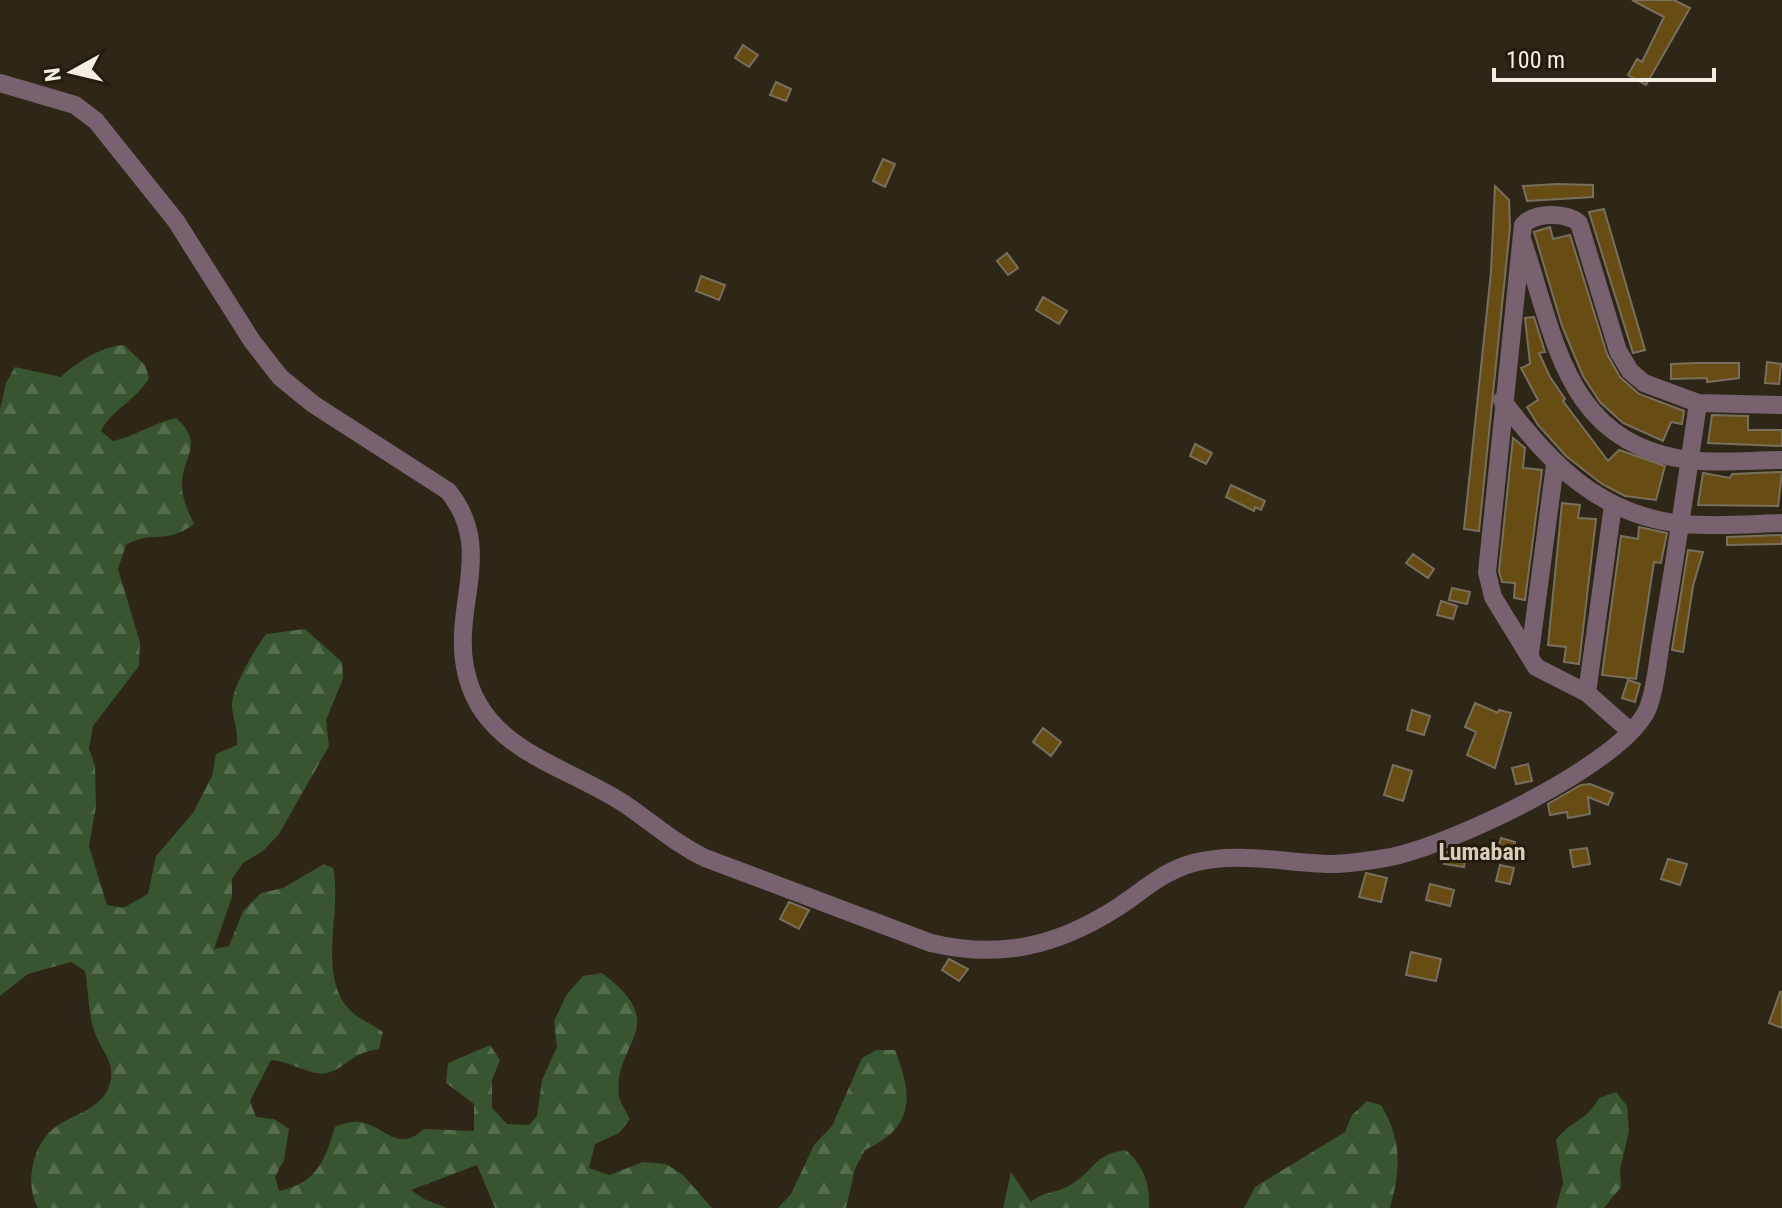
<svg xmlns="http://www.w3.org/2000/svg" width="1782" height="1208" font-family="'Roboto Condensed',sans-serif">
  <defs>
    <pattern id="forest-firs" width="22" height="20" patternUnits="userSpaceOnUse" patternTransform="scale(2)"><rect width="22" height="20" fill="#385430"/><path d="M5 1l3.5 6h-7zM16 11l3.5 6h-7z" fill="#556d4e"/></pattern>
  </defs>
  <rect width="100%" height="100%" fill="#2e2617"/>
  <path fill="url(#forest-firs)" d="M124 345 145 365 149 378C137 400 113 408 101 431L113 441C136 436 153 423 176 418 206 445 181 456 182 487 182 499 189 513 194 524 164 546 154 529 126 545L118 569 140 642 139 666 93 726 89 748 95 766 96 806 89 846 107 905 123 908 148 894 156 856 193 813 212 776 216 754 237 745C238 731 234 721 232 708 230 690 255 649 266 634L305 629 342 662 343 679 326 720 329 746 279 834 263 851 243 863 232 879V897L214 949 229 946 243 911 261 893 283 888 324 864 333 868C343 911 315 977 352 1012 361 1020 374 1025 383 1032L379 1049C350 1053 345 1069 327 1073 313 1077 290 1061 271 1060L250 1101 256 1117 274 1119 289 1129 284 1160 275 1177 279 1191C317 1183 325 1160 335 1127 379 1105 390 1161 424 1129L474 1131V1104L446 1083 448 1063 490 1045 500 1060 492 1080V1108L507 1124 529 1125 537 1116 542 1080 557 1047 554 1021 567 994 583 976 602 973C674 1027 612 1042 619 1096 620 1103 627 1112 630 1119L619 1133 595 1144 589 1168 609 1175 643 1162 666 1164 683 1175 712 1208H495L477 1165 411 1190 424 1199 447 1208H38C25 1185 31 1147 53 1129 72 1113 107 1110 111 1078 113 1061 103 1052 97 1038 88 1020 89 991 85 971L71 962 28 974 0 996V409L6 383 15 367 61 377C78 361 101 347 124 345Z
    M876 1050H895C913 1096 915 1127 865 1150L855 1169 846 1208H778L791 1194 814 1145 832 1126 862 1058Z
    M1616 1092 1627 1106 1629 1131 1620 1170 1621 1187 1604 1208H1556L1563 1183 1556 1140C1573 1118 1585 1123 1599 1098Z
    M1367 1101 1381 1105C1402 1140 1401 1169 1390 1208H1244L1255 1187 1345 1132 1352 1115Z
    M1126 1150C1144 1167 1150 1183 1149 1208H1003L1011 1172 1031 1202C1043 1191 1059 1193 1072 1184 1097 1168 1092 1155 1126 1150Z"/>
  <path fill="#674d13" stroke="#796f5e" stroke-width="2" d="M1632 0H1674L1690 8 1646 85 1628 75 1637 59 1642 62 1664 17Z
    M743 45 758 55 749 67 735 58Z
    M776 82 791 89 786 101 770 95Z
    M883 159 895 164 885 187 873 181Z
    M1557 184 1593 185V197L1527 201 1523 186Z
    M1495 186 1509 200 1510 227 1479 531 1464 529 1491 272Z
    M1604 209 1645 350 1633 353 1589 212Z
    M1550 227 1553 239 1570 235 1607 354 1620 377 1639 394 1684 411 1682 424 1671 422 1663 441 1623 423 1600 402 1583 376 1562 326 1534 232Z
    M1007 253 1018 268 1008 275 997 261Z
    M701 276 725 285 719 300 696 291Z
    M1043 297 1067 311 1059 324 1036 310Z
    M1534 317 1545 352 1539 353 1550 377 1565 399 1563 401 1608 461 1619 450 1665 466 1656 500 1625 496 1602 484 1566 456 1538 425 1527 407 1538 400 1521 368 1530 364 1525 318Z
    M1767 362 1781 364 1779 384 1765 383Z
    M1698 363H1739V378L1707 382V378L1671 379V364Z
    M1712 415 1748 416V430H1782V446L1708 443Z
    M1513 438 1525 448 1523 468 1542 470 1525 600 1514 598 1515 583 1502 582 1499 571Z
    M1195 444 1212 453 1206 464 1190 456Z
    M1782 472 1778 506 1698 505 1703 473 1730 478 1732 474Z
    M1231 485 1265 501 1261 510 1255 507 1254 511 1226 497Z
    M1562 503 1580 505 1578 518 1596 519 1579 664 1564 662 1566 647 1548 645Z
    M1639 527 1667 533 1661 563 1654 562 1636 679 1602 675 1621 536 1638 539Z
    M1782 535V544L1727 545V537Z
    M1688 550 1703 552 1693 586 1683 652 1672 650Z
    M1413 554 1434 569 1428 578 1406 563Z
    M1452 588 1470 592 1467 604 1449 600Z
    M1441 601 1457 606 1453 619 1437 615Z
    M1628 680 1640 684 1635 702 1622 698Z
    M1475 703 1498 713 1499 710 1511 713 1495 768 1467 755 1476 732 1465 727Z
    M1412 710 1430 716 1424 735 1407 730Z
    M1043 728 1061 742 1051 756 1033 742Z
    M1528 764 1532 781 1516 784 1512 768Z
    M1393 765 1412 771 1403 801 1384 795Z
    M1590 784 1613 793 1608 805 1588 797 1590 814 1568 818 1567 812 1550 815 1548 804 1581 785Z
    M1501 838 1515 842 1510 861 1496 857Z
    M1587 848 1590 864 1573 867 1570 850Z
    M1452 850 1466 852 1464 867 1444 864 1446 852Z
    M1668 859 1687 864 1680 885 1661 879Z
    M1500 865 1514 868 1510 884 1496 881Z
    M1366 873 1387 878 1381 902 1359 897Z
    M1430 884 1454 890 1450 906 1426 900Z
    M789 902 809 910 799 929 780 919Z
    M1411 952 1441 959 1436 981 1406 975Z
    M949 959 968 969 959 981 942 970Z
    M1780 992H1782V1028L1769 1023Z"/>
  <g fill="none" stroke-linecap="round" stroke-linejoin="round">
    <path stroke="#79626f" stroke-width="18" d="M0 83 75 105 96 121 176 221 252 341 280 377 313 404 448 491C495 548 453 605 465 667 480 752 569 765 629 807 655 825 676 844 705 858L931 943C999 959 1055 947 1115 909 1142 892 1161 872 1193 863 1237 851 1286 863 1331 864 1349 864 1367 861 1385 858 1444 849 1626 763 1648 708 1657 685 1658 655 1663 630 1676 555 1687 479 1698 403
      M1523 242C1556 340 1566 444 1689 460 1719 464 1752 460 1782 460
      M1502 400C1550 463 1599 516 1684 524 1716 527 1750 524 1782 523
      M1530 653 1555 465
      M1587 693 1613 505
      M1630 731 1587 693 1536 667 1493 597 1487 572 1523 225C1535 212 1566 212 1579 223L1618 351 1630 371 1644 383 1698 403 1782 405"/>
  </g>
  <g text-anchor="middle" stroke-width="6" stroke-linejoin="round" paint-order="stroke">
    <g font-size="24" font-weight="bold" fill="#d8ceba" stroke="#241c0d">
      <text x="1482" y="860">Lumaban</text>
    </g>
  </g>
  <g transform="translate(72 72) rotate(262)" stroke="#241c0d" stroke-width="6" paint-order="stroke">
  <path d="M0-6L14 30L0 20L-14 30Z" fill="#f3ede4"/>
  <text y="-12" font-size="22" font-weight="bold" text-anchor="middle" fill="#f3ede4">N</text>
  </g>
  <path d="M1494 68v12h220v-12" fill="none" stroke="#f3ede4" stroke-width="4"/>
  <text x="1506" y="68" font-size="24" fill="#f3ede4" stroke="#241c0d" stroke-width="6" paint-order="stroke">100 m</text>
</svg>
